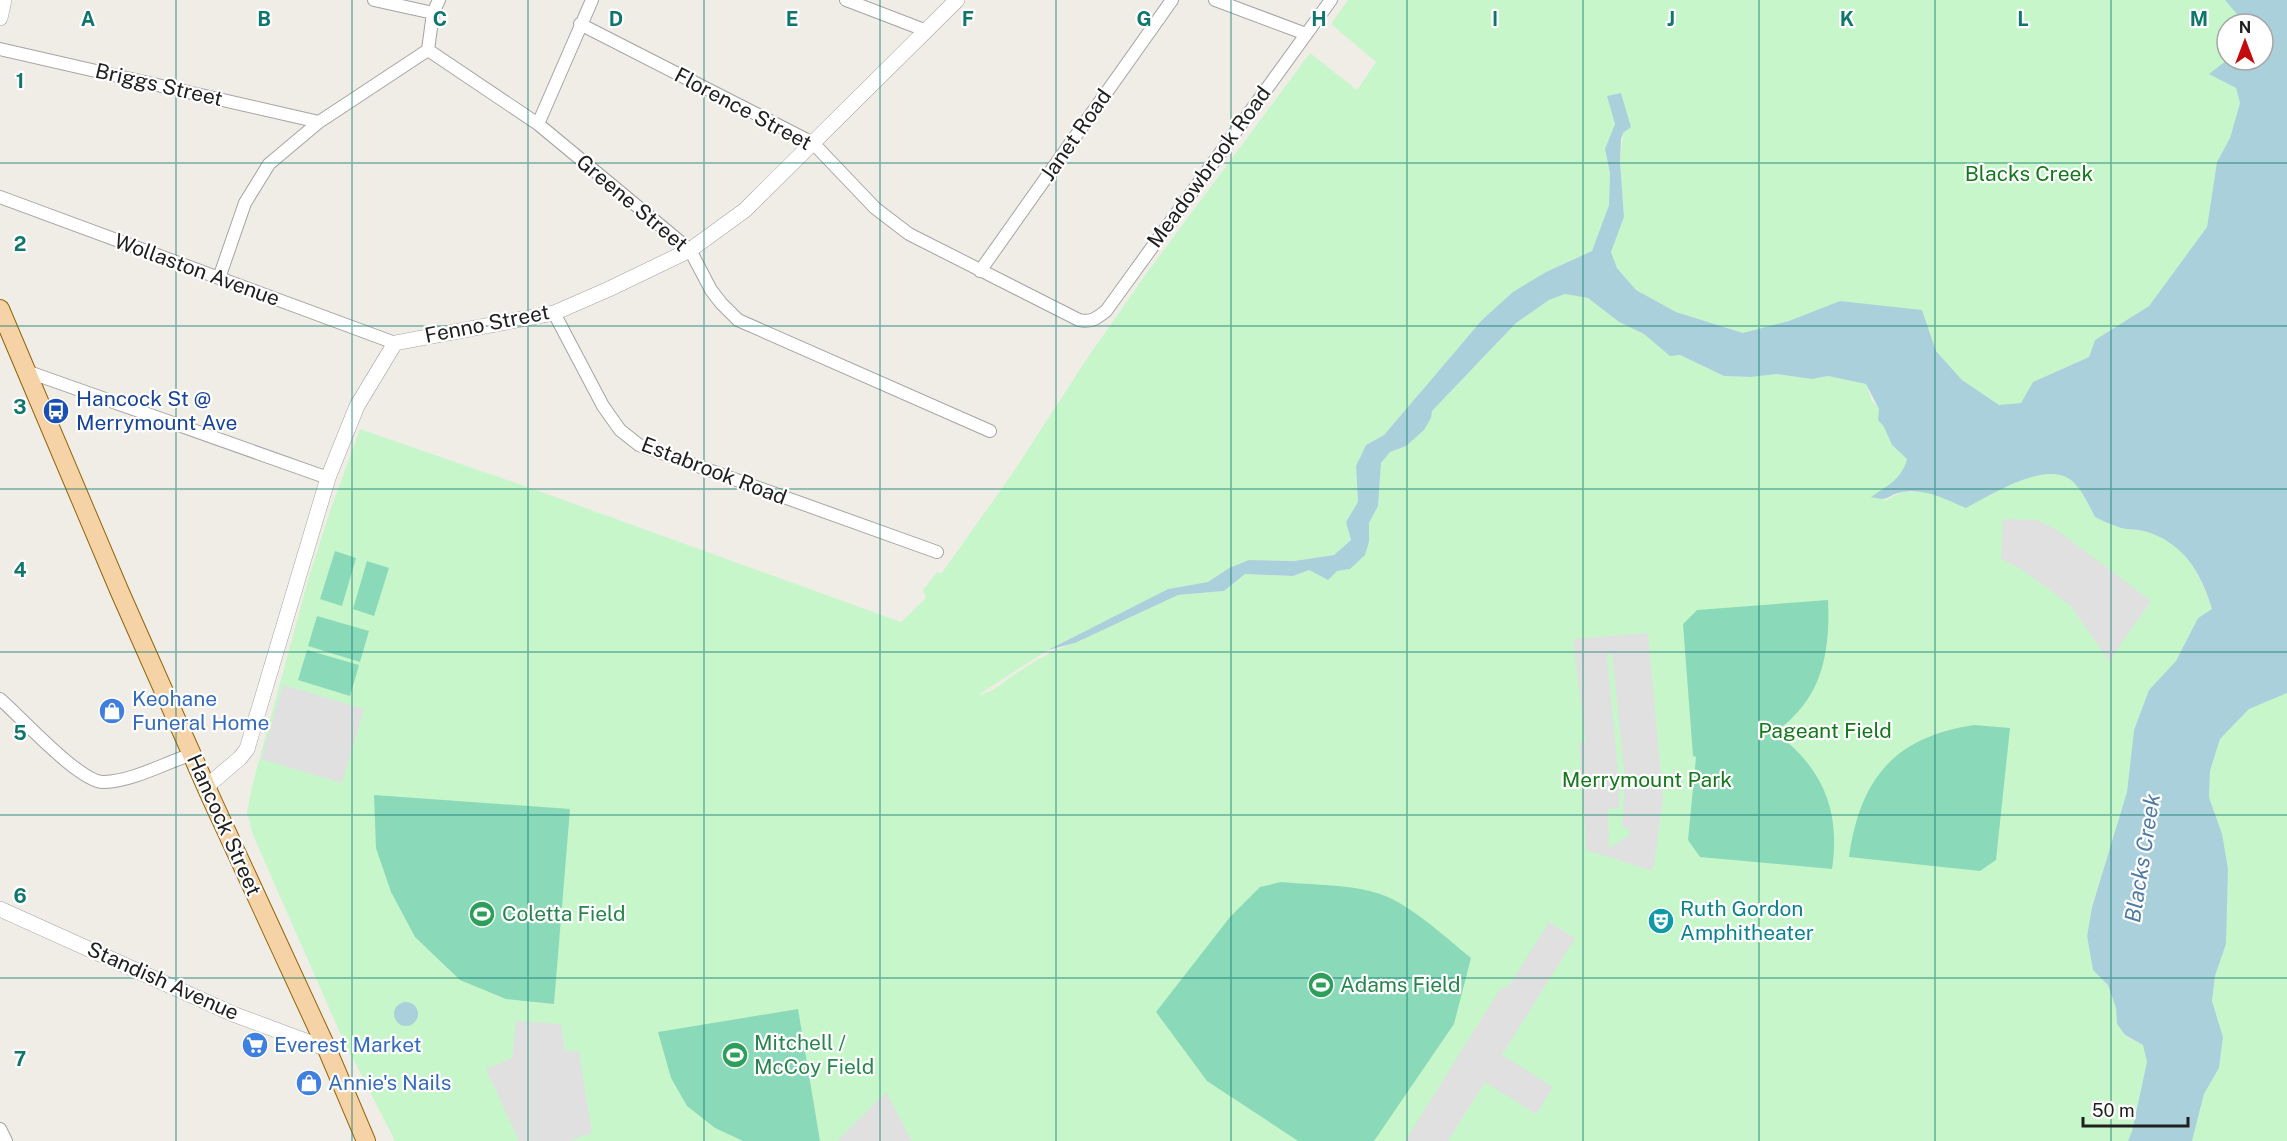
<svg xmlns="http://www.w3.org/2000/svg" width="2287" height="1141" font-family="'Public Sans',sans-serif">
  <rect width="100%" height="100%" fill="#f0ede7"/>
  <path fill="#c8f6cb" d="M1348 0H2225L2243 20V24H2227V60L2210 74 2236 88 2240 103 2230 138 2217 162 2207 227 2149 306 2095 340 2089 357 2033 382 2021 403 1999 406 1962 380 1936 351 1922 310 1789 321 1744 333 1676 312 1636 290 1617 268 1611 252 1624 217 1620 161 1623 133 1621 93 1608 96 1615 124 1605 149 1610 173 1609 205 1592 251 1546 272 1482 320 1384 435 1366 445 1356 466 1358 502 1346 522 1351 540 1334 555 1294 561 1249 560 1229 568 1208 582 1168 589 1048 650 978 695C994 692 1002 683 1015 674 1033 662 1054 649 1075 643L1178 595 1224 591 1245 574 1293 576 1309 570 1337 571 1350 569 1369 542V523L1378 506 1381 463 1390 452 1406 446 1432 411 1516 323 1549 300 1565 294 1588 298 1619 322 1644 334 1670 355H1680L1724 376 1751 377 1777 374 1812 379 1828 376 1866 384 1872 401 1880 409 1878 420 1884 427 1892 445 1907 459 1904 470 1884 501 1902 492H1929L1966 507C1990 495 2041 463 2068 478 2081 486 2088 504 2095 517 2103 521 2112 525 2121 528 2129 530 2137 529 2144 531 2184 542 2200 572 2212 609L2198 618 2176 661 2149 690 2134 730 2127 792 2092 906 2087 936 2093 970 2108 985 2116 1008 2117 1024 2125 1036 2143 1045 2147 1062 2132 1131 2128 1141H395L340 1033 253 835 247 812 252 786 308 580 330 511 360 429 533 489 901 622 926 598 923 590 937 572 941 574 1012 474 1088 357 1146 274 1310 53 1357 90 1376 62 1331 24Z
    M2283 693H2287V1141H2192L2204 1094 2219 1068 2223 1037 2212 1001 2215 976 2226 944 2222 834 2209 797 2210 771 2220 739 2249 709Z"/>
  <path fill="#8adaba" d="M335 551 356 558 342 606 320 599Z
    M367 561 389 568 374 616 353 609Z
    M1828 600C1830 643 1825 686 1793 717 1788 723 1781 727 1775 732 1822 767 1841 810 1832 869L1700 857 1688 840 1696 757 1693 756 1683 624 1697 610Z
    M317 616 369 631 360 662 308 646Z
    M307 650 359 665 350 696 298 680Z
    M1974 725 2010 728 1996 860 1980 871 1849 857C1860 779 1894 737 1974 725Z
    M374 795 570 809 554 1004 506 999 460 980 415 937 391 892 376 848Z
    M1281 882C1313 885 1358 884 1388 897 1418 911 1445 937 1471 958L1454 1024 1374 1141H1298L1207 1081 1156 1012 1230 917 1260 887Z
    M798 1009 820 1141H743L715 1128 687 1106 671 1078 658 1032Z"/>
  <path fill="#e0e0e0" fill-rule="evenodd" d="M2003 519 2036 520 2054 528 2151 601 2109 661 2070 605 2021 569 2001 559Z
    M1648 633 1663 798 1653 871 1586 850 1579 742 1585 741 1573 639ZM1612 654 1625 779 1622 826 1630 831V834L1609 849 1608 809 1619 808V782L1607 655Z
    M283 685 364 709 342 783 261 759Z
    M1549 922 1575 938 1502 1055 1553 1087 1536 1114 1485 1082 1448 1141H1405L1500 989 1509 986Z
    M516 1021 561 1024 565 1051H579L592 1133 569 1141H519L486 1069 512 1058Z
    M886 1092 912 1141H837Z"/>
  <path fill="#aad0db" d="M2225 0H2287V693L2249 709 2220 739 2210 771 2209 797 2222 834 2228 869 2226 944 2215 976 2212 1001 2223 1037 2219 1068 2204 1094 2192 1141H2128L2132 1131 2147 1062 2143 1045 2125 1035 2117 1024 2116 1008 2108 985 2093 970 2087 936 2092 907 2127 792 2134 730 2149 690 2176 661 2198 618 2212 609C2201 572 2183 542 2144 531 2137 529 2129 530 2121 528 2112 525 2103 521 2095 517 2088 504 2081 486 2068 478 2041 463 1990 495 1966 508 1946 499 1925 488 1902 492 1886 495 1891 502 1871 497 1887 486 1902 479 1907 459L1892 445 1884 427 1878 420 1879 409 1866 384 1828 376 1812 379 1777 374 1751 377 1724 376 1680 355 1670 356 1644 334 1619 322 1588 298 1565 294 1549 300 1516 323 1432 411 1431 418 1424 430 1406 446 1390 452 1381 463 1378 506 1369 523V542L1365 555 1350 569 1337 571 1328 580 1309 570 1293 576 1245 574 1224 591 1178 595 1075 643 1048 650 1168 589 1208 582 1229 568 1249 560 1294 561 1334 555 1351 540 1346 522 1358 502 1356 466 1366 445 1384 435 1482 320 1513 292 1546 272 1592 251 1609 205 1610 173 1605 149 1615 124 1607 96 1621 93 1631 127 1623 133 1621 139 1620 161 1624 217 1611 252 1617 268 1636 290 1676 312 1743 333 1789 321 1840 301 1922 310 1936 351 1962 380 1999 405 2021 403 2033 382 2089 357 2095 340 2149 306 2207 227 2217 162 2230 138 2240 103 2236 88 2209 74 2227 60H2263V24H2243L2242 20Z
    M394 1014a12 12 0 1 1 24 0a12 12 0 1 1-24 0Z"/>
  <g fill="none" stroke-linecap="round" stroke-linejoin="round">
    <defs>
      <path id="minor" d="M374 0 433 13
        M846 0 927 31
        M1215 0 1306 34
        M580 24 813 143 875 208 909 234 1079 320C1091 323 1097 318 1106 311L1331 0
        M0 49 319 122
        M428 50 538 124 690 250 711 290 721 303 738 320 990 431
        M538 124 592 0
        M0 197 395 343
        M980 271 1172 0
        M219 278 245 203 269 164 319 122 428 50 433 13 439 0
        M554 313 603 406 620 430 639 445 937 552
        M26 371 328 478
        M0 699C20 716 80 783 104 782 134 781 164 763 193 754
        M0 1129 6 1141"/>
      <path id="tertiary" d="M0 18 4 0
        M206 787 240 758 247 749 328 478 357 406 395 343 554 313 609 289 690 250 745 210 957 0
        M0 909 233 1014 327 1049"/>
      <path id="primary" d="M0 309 119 590 212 800 327 1049 366 1141"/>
    </defs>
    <use href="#minor" stroke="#a4a4a4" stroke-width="14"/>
    <use href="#tertiary" stroke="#a4a4a4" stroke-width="16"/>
    <use href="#primary" stroke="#936409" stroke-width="20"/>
    <use href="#minor" stroke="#fff" stroke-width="12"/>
    <use href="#tertiary" stroke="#fff" stroke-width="15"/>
    <use href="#primary" stroke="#f6d3a6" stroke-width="18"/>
  </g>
  <path fill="none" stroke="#0f766e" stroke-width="1.5" stroke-opacity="0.55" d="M176 0V1141M352 0V1141M528 0V1141M704 0V1141M880 0V1141M1056 0V1141M1231 0V1141M1407 0V1141M1583 0V1141M1759 0V1141M1935 0V1141M2111 0V1141M0 163H2287M0 326H2287M0 489H2287M0 652H2287M0 815H2287M0 978H2287"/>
  <defs>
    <symbol id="bus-disc" viewBox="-11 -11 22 22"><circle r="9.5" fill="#1a4fb4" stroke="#fff"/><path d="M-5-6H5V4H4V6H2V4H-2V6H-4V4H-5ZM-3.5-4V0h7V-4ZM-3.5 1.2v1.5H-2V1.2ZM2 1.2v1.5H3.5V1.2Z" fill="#fff"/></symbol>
    <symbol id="shop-disc" viewBox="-11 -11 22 22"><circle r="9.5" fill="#3f7fe0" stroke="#fff"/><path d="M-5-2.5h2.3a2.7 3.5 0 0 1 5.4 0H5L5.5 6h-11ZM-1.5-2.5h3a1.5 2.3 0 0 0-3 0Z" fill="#fff"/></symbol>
    <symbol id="stadium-disc" viewBox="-11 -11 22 22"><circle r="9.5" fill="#2e9e5b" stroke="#fff"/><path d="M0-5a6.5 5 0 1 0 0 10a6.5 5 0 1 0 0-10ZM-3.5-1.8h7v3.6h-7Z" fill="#fff"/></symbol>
    <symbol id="theatre-disc" viewBox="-11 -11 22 22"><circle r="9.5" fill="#0f9aa8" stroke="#fff"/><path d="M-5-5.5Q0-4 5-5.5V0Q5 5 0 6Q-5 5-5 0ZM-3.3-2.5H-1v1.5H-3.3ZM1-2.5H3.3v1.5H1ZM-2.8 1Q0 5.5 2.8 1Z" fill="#fff"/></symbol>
    <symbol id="supermarket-disc" viewBox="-11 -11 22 22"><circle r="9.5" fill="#3f7fe0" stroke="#fff"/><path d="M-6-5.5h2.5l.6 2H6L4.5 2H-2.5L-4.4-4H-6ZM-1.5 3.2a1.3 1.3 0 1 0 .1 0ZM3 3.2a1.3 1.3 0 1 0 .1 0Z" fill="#fff"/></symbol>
  </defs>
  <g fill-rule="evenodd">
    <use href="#bus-disc" x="41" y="396" width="30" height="30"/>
    <use href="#shop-disc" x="97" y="696" width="30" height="30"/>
    <use href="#stadium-disc" x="467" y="899" width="30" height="30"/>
    <use href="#theatre-disc" x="1646" y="906" width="30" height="30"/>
    <use href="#stadium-disc" x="1306" y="970" width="30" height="30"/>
    <use href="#supermarket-disc" x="240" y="1030" width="30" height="30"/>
    <use href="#stadium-disc" x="720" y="1040" width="30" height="30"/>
    <use href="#shop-disc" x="294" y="1068" width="30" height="30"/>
  </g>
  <g text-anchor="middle" stroke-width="4.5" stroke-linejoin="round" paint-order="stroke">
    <g font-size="21" fill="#202020" stroke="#fff">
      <text transform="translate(159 85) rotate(13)" y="7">Briggs Street</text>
      <text transform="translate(743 109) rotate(28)" y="7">Florence Street</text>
      <text transform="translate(1076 135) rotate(-55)" y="7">Janet Road</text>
      <text transform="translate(1209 167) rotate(-54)" y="7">Meadowbrook Road</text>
      <text transform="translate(632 203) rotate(40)" y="7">Greene Street</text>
      <text transform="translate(197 270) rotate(20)" y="7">Wollaston Avenue</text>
      <text transform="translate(487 324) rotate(-11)" y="7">Fenno Street</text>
      <text transform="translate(714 471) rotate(21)" y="7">Estabrook Road</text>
      <text transform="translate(224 825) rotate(66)" y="7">Hancock Street</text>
      <text transform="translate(163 981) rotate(24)" y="7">Standish Avenue</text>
    </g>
    <g font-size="21" fill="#13791a" stroke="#fff">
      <text x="2029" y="181">Blacks Creek</text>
      <text x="1825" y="738">Pageant Field</text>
      <text x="1647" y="787">Merrymount Park</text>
    </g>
    <g font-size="21" fill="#164399" stroke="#fff" text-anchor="start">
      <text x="76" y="406">Hancock St @<tspan x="76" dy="24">Merrymount Ave</tspan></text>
    </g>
    <g font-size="21" fill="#366cbe" stroke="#fff" text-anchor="start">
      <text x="132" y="706">Keohane<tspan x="132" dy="24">Funeral Home</tspan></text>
      <text x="274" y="1052">Everest Market</text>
      <text x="328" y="1090">Annie's Nails</text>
    </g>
    <g font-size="21" fill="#0d838f" stroke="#fff" text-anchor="start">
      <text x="1680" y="916">Ruth Gordon<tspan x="1680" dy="24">Amphitheater</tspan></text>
    </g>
    <g font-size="21" fill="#27864d" stroke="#fff" text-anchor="start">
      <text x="502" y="921">Coletta Field</text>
      <text x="1340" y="992">Adams Field</text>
      <text x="754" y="1050">Mitchell /<tspan x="754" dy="24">McCoy Field</tspan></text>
    </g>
    <g font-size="22" font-style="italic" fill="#4e7aa3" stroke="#fff">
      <text transform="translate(2142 858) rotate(-81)" y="8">Blacks Creek</text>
    </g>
  </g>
  <g font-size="20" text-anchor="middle" font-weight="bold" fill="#0f766e" stroke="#fff" stroke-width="4.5" stroke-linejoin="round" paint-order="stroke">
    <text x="88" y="26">A</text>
    <text x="264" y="26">B</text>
    <text x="440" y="26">C</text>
    <text x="616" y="26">D</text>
    <text x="792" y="26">E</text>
    <text x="968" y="26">F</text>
    <text x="1144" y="26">G</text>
    <text x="1319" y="26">H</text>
    <text x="1495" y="26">I</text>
    <text x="1671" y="26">J</text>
    <text x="1847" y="26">K</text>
    <text x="2023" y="26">L</text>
    <text x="2199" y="26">M</text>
    <text x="20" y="88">1</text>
    <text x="20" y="251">2</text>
    <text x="20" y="414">3</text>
    <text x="20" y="577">4</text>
    <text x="20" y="740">5</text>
    <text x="20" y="903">6</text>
    <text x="20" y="1066">7</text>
  </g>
  <g transform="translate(2245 42)"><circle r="28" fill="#ffffff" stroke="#a6a6a6" stroke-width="1.5"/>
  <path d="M0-4.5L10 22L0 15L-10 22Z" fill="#c40c0e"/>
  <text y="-9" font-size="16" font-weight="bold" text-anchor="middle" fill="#202020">N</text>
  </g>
  <path d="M2083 1117v9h105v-9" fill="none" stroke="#202020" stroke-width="3"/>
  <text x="2092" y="1117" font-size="18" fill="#202020" stroke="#ffffff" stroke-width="4.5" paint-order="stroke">50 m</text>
</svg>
